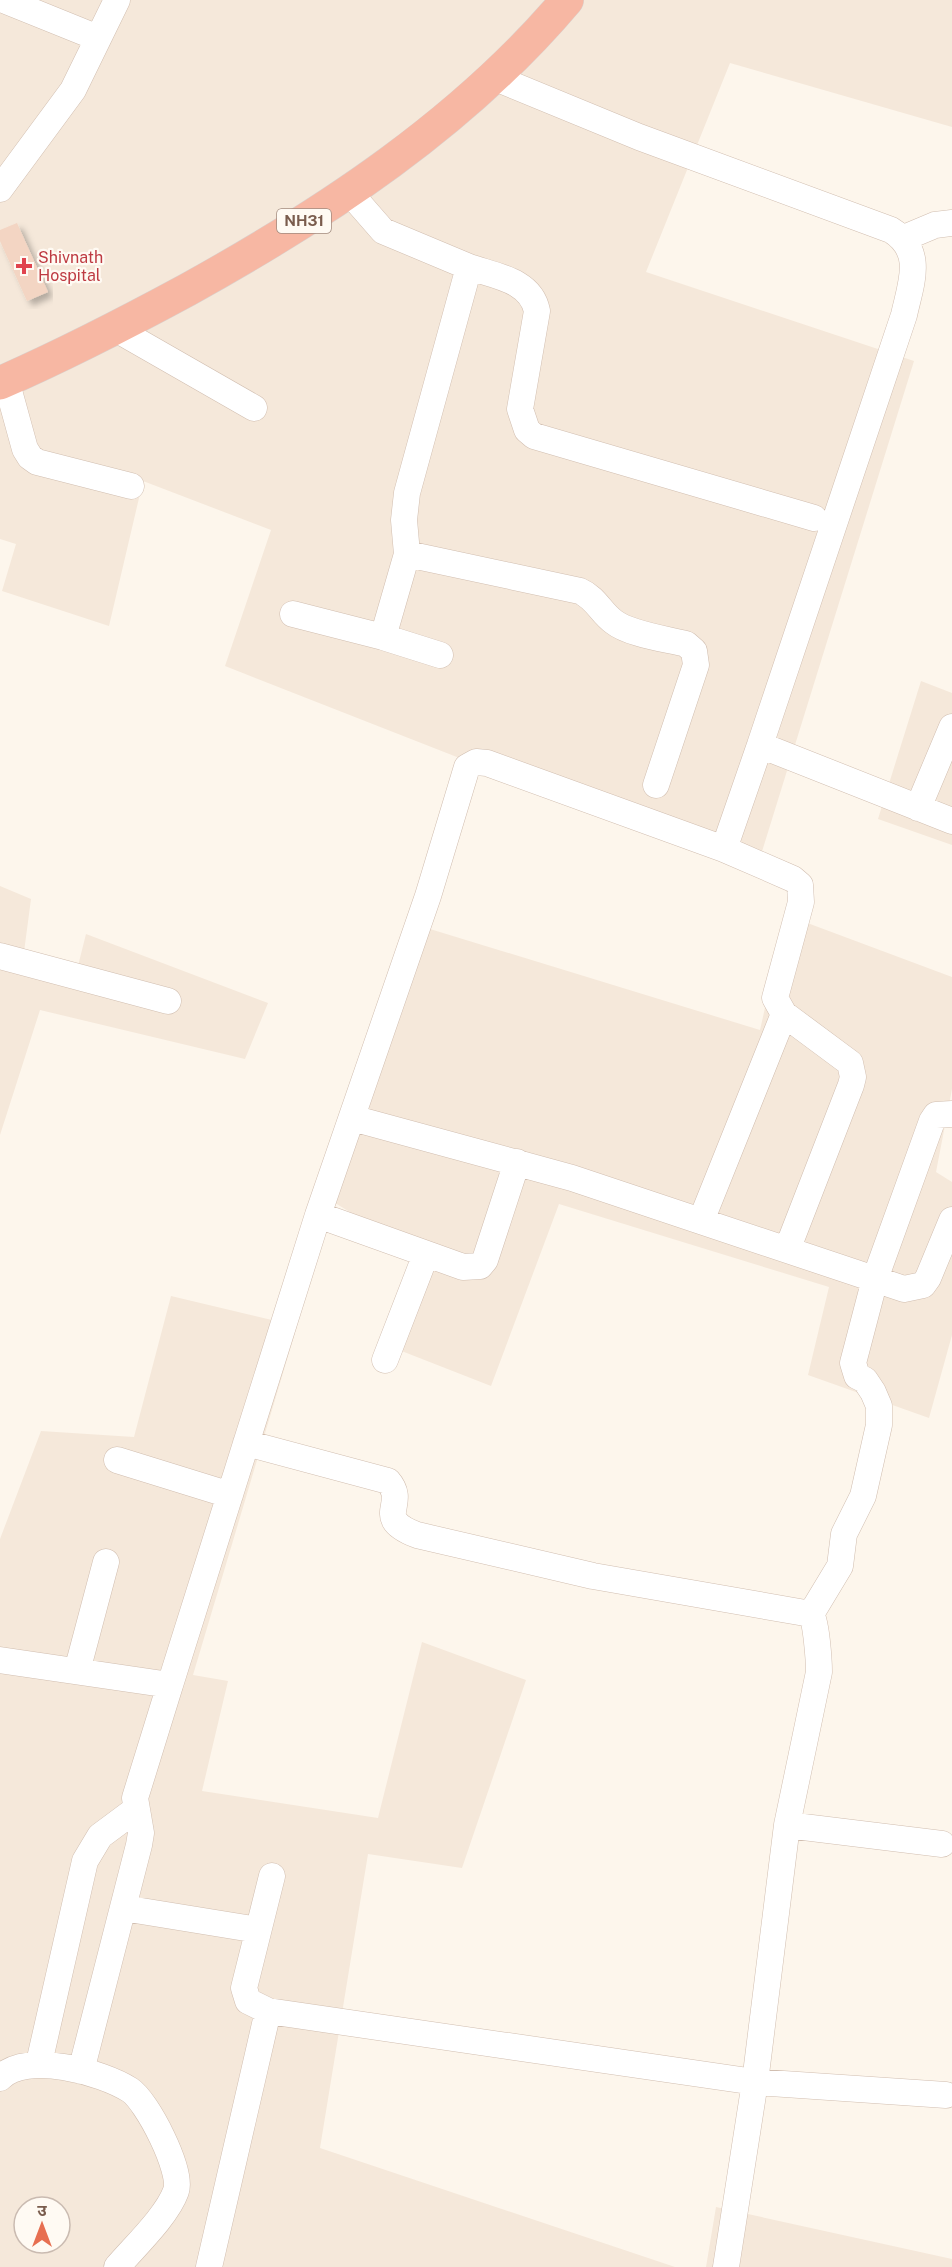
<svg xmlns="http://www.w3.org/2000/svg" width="952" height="2267" font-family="'Public Sans','Noto Sans Devanagari',sans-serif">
  <defs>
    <filter id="shadow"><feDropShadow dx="5" dy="5" stdDeviation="3" flood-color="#0004"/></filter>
  </defs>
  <rect width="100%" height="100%" fill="#fdf6ec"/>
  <path fill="#f5e8da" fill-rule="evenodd" d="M0 0H952V127L730 63 646 272 914 361 755 874 225 666 271 530 143 481 109 626 2 591 16 544 0 539Z
    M921 681 952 693V845L878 819Z
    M0 886 31 899 24 952 77 970 86 934 268 1003 245 1059 40 1010 0 1135Z
    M786 915 952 977V1089L936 1172 952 1182V1335L929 1418 808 1375 829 1287 559 1204 491 1386 399 1350 417 1253 322 1195 430 929 760 1030Z
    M171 1296 297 1326 193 1675 228 1681 202 1791 378 1818 422 1642 526 1680 462 1868 368 1854 320 2148 675 2267H0V1539L41 1431 134 1437ZM24 2207H60V2243H24Z
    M716 2207 952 2259V2267H706Z"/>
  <path fill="#f3d5c3" filter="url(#shadow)" d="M17 223 48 292 27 301 0 241V230Z"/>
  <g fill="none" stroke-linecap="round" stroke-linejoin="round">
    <defs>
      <path id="minor" d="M4 0 98 38
        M493 77 639 137 891 230C925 251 911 283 904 315L760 745 952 821
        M0 189 73 90 117 0
        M904 238 935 225 952 223
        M469 267C495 276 531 280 537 311L520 409 527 430 534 436 814 518
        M116 329 254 408
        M6 380 25 449 30 457 37 462 131 486
        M407 554 580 591C596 598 601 613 614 622 629 634 666 639 686 644L694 651 696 665 656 785
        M293 614 383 637 407 554 404 520 407 493 469 267 383 231 349 192
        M383 637 440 655
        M918 808 952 727
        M724 849 793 879 800 885 801 902 775 998 784 1014 850 1063 853 1077 851 1085 787 1250
        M0 956 168 1001
        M352 1118 572 1178 904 1289 923 1285 928 1278 952 1220
        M318 1215 463 1267 480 1266 485 1260 517 1162
        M701 1221 784 1014
        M385 1360 426 1254
        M246 1443 388 1481C409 1505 371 1517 417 1535L593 1576 811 1614C816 1619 819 1661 819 1672L787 1825 942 1844
        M117 1460 230 1495
        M811 1614 840 1566 844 1534 863 1496 879 1425V1406L873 1392 865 1380 857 1376 853 1363 875 1279 932 1121 936 1115 952 1114
        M0 1660 170 1685 135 1798 141 1833 139 1845 81 2071
        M77 1671 106 1562
        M170 1685 318 1215 428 896 467 767 476 762 487 763 724 849 760 745
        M123 1908 258 1930
        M268 2011 248 2001 244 1988 272 1876
        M39 2063 85 1861 100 1836 135 1810
        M0 2078C26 2051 102 2072 130 2090 147 2101 183 2171 176 2191 167 2216 135 2246 117 2267
        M209 2267 268 2011 755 2082 946 2095
        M726 2267 755 2082 787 1825"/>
      <path id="highway" d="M0 383C64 355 126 323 187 290 326 213 463 123 567 0"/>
    </defs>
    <use href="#minor" stroke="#d1beb0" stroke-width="27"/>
    <use href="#highway" stroke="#dad1cd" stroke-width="34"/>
    <use href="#minor" stroke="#fff" stroke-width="26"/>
    <use href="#highway" stroke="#f7b7a3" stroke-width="33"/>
  </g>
  <path fill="#e0444e" stroke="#fffaf3" stroke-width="2" d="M21 257h6v6h6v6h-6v6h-6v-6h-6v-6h6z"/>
  <g text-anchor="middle" stroke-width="4.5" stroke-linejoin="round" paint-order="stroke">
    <rect fill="#fffaf3" stroke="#a28b7f" stroke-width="1.5" x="277" y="209" width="54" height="24" rx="4.5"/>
    <g font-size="15" font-weight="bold" fill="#7a5c4d">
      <text x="304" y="226">NH31</text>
    </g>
    <g font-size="16" fill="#be3a42" stroke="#fffaf3" text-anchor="start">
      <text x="38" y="263">Shivnath<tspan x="38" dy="18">Hospital</tspan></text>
    </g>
  </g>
  <g transform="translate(42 2225)"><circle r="28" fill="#fffaf3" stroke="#cabbb1" stroke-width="1.5"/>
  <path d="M0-4.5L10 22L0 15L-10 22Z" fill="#e76f51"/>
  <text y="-9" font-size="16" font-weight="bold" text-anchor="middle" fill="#7a5c4d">उ</text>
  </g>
</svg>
